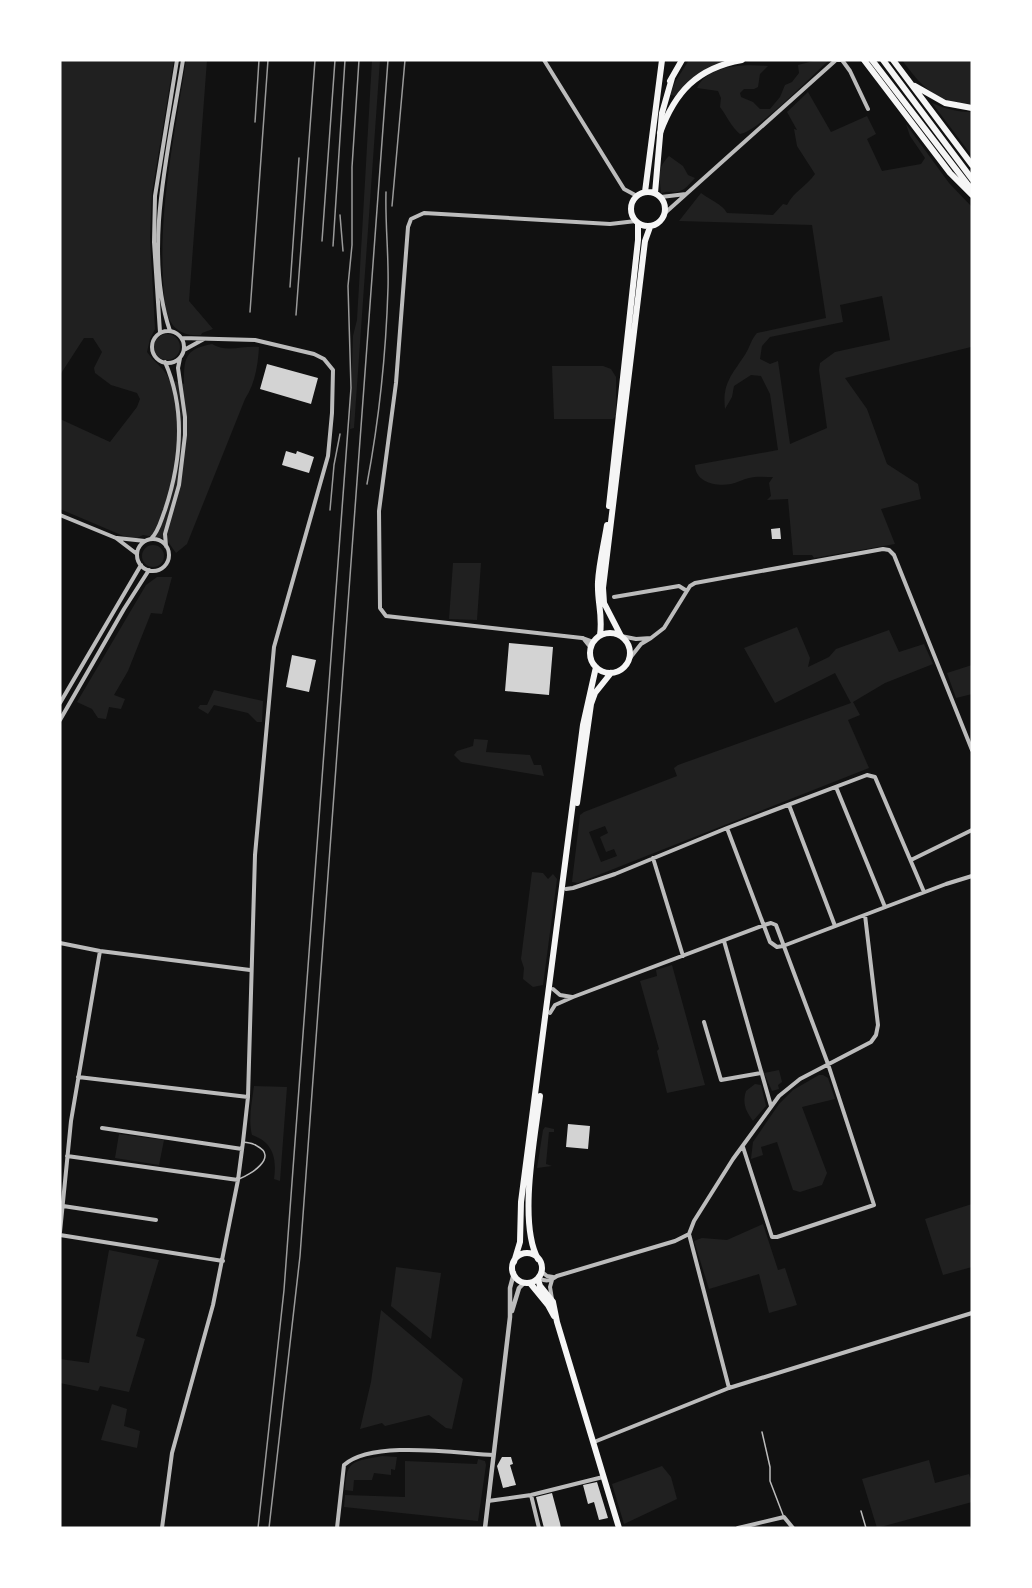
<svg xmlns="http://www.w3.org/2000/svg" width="1032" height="1588" font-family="Arial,sans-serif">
  <rect width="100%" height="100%" fill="#111"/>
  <path fill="#202020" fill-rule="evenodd" d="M60 60H174L152 193 150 237 155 329 150 339 147 352C154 362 164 368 169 379L184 384C184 359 184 349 212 344 226 353 244 345 259 347 258 365 255 384 245 399L187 544 176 553 166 539 143 535 133 540 60 509V419L110 442 137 407 140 399 137 393 111 385 95 373 94 368 102 352 93 338H84L60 375Z
    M186 60H207L189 301 213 329 202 333 201 335C191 336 179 334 172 324 164 313 164 293 163 280 159 205 175 133 186 60Z
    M372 60H380L354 428 350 429 353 336 357 320Z
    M689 60H725L694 77 675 96 670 95 675 82Z
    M817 60H829C814 74 756 133 740 134 731 127 727 116 720 107L721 98 718 91 697 88C708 64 746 64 768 66L760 74 758 87 754 89H744L740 93 741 97 753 102 760 109H770L780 97 785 85 792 82 799 73 798 65Z
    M902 60H972V104C936 103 922 87 902 60Z
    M808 92 831 132 867 116 876 134 867 139 882 171 921 164 925 158 910 136 906 124 949 183 972 207V350L971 347 845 378 867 409 887 464 918 484 921 499 881 509 895 544 814 558 812 555H793L788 499 767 500 771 496 769 483 773 477C765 477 756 476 749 478 743 479 737 483 731 484 716 487 695 482 695 465L778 450 770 394 761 376 751 375 734 386 732 397 725 409C722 382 733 374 746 353 750 346 751 340 757 333L826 318 812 225 679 221 701 193C710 200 722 204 727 213L773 215 783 204 787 205C794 191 806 187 815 174L797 146 794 129 797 130 787 112ZM882 296 890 340 835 352 820 363 819 370 827 428 790 444 778 361 770 364 760 359 762 346 770 337 843 322 840 305Z
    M932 103C945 109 958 112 972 112V156Z
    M669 156 683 166 688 175 695 178C689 184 686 190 677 192 670 193 667 190 661 194 660 178 656 169 669 156Z
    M154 347a13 13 0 1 1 26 0a13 13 0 1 1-26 0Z
    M552 366H603L611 369 616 377V416L613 419H554Z
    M142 556a11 11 0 1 1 22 0a11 11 0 1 1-22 0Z
    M453 563H481L477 620 449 619Z
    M157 577H172L162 614 151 613 128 671 114 695 125 699 121 709 109 707 106 719 98 718 92 709 77 702 146 585Z
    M797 627 810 658 808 667 829 657 836 649 889 630 899 652 924 644 933 664 885 683 853 702 860 715 848 720 869 768 578 883 572 882 580 815 584 812 677 776 674 768 678 765 851 703 835 673 775 703 744 648ZM605 826 608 833 600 837 606 852 614 849 617 856 601 862 589 832Z
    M972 665V694L956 698 947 673Z
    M214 690 263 701 262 722H257L248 713 214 705 208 714 198 708 200 705H207Z
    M474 739 488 740 486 752 530 755 534 765H541L544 776 461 762 454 755 457 751 473 746Z
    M532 872 543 873 548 879 553 874 557 879 543 985 533 987 523 979 524 968 521 959Z
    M672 965 705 1085 667 1093 657 1051 659 1049 640 981 657 976 656 970Z
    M779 1070 782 1082 778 1085 779 1089 772 1091 764 1073Z
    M819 1075H823L828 1078 835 1099 802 1107 827 1173 822 1185 800 1192 793 1190 777 1142 761 1147 763 1155 751 1159 753 1142 779 1104 793 1090Z
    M755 1084 761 1085 766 1106 753 1121C746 1111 742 1104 746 1091Z
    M254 1086 287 1087 280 1181 274 1179C277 1158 273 1142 252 1135 248 1119 252 1102 254 1086Z
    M545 1127 554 1129V1132H549L546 1164 552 1166 537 1168 543 1130Z
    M119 1134 164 1140 159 1165 115 1158Z
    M972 1204V1267L943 1275 925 1219Z
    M763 1224 778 1270 785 1268 797 1305 769 1313 759 1274 709 1289 694 1241 702 1238 727 1240Z
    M109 1250 159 1260 136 1336 145 1339 129 1392 100 1386 98 1391 60 1383V1359L89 1363Z
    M396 1267 441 1273 431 1339 391 1306Z
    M381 1310 463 1379 452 1429 446 1428 429 1415 385 1426 382 1423 360 1429 371 1382Z
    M112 1404 127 1409 124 1426 140 1431 137 1448 101 1440Z
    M382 1456 397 1457 395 1470 391 1469V1475L374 1473 372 1480H354L353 1491 345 1490C346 1458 355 1462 382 1456Z
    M478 1459 485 1461 486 1465 478 1521 344 1507 345 1495 405 1497V1461L477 1464Z
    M929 1460 935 1483 969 1474 972 1483V1502L877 1528 862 1479Z
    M662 1466 671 1477 677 1499 624 1524 612 1484Z"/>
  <path fill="#d3d3d3" d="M267 364 318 378 311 404 260 389Z
    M286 451 296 454 297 451 314 457 309 473 282 465Z
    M780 528 781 539H772L771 529Z
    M509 643 553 647 549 695 505 691Z
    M292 655 316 660 309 692 286 687Z
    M568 1124 590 1126 588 1149 566 1147Z
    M502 1457H511L513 1464 510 1465 516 1485 503 1488 497 1466Z
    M597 1482 608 1518 599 1520 594 1502 588 1504 583 1485Z
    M552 1493 560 1523 561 1528H544L536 1497Z"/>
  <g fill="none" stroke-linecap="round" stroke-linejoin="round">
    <path stroke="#bcbcbc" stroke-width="1.5" d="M239 1179C250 1175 279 1157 257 1146 253 1143 248 1143 243 1142
      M762 1432 770 1467V1481L783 1515
      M861 1511 866 1528"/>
    <path stroke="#bcbcbc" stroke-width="4" d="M544 60 624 189 637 196
      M661 197 686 194
      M665 213 836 60H842L850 71 868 109
      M152 347a16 16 0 1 1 32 0a16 16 0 1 1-32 0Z
      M170 331C142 250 170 143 183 60
      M160 332 154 242 155 196 177 60
      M184 350 204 339
      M60 515 116 538 137 554
      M117 538 145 541
      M151 539C159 531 161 520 165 510 181 462 186 410 165 362
      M137 555a16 16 0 1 1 32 0a16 16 0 1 1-32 0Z
      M166 546 165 534 179 485 185 435V417L178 368 180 358
      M614 597 679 586 687 591
      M621 636 636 639 651 638 641 644 630 658
      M583 638 591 648
      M651 638 664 628 690 586 695 583 883 549 889 550 894 555 972 750
      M593 642 582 638 386 616 380 608 379 511 396 383 408 227 411 219 424 213 610 224 636 221
      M60 703 141 565
      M60 720 124 609 149 570
      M836 787 885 907
      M789 805 835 926
      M727 828 770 942 777 947 783 946 946 884 972 876
      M653 858 683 956
      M911 860 972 830
      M566 889 573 888 615 874 727 828 867 775 875 777 924 892
      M724 941 771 1106
      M60 943 100 951 250 970
      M553 989 560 995 572 997
      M550 1013 555 1005 573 997 764 925 771 923 776 925 828 1064 874 1205 777 1237H772L743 1147
      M704 1022 721 1080 761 1073
      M78 1077 248 1097
      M102 1128 242 1149
      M67 1156 238 1180
      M63 1206 156 1220
      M60 1232 71 1121 100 951
      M689 1234 729 1388
      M60 1235 223 1261
      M542 1272 547 1276 553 1277
      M539 1278C546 1282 550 1281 557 1276L675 1241 689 1234 694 1221 733 1159 779 1096 800 1079 871 1042 876 1035 878 1025 865 915
      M552 1280 550 1287 552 1299
      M594 1442 729 1388 972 1313
      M531 1495 539 1528
      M488 1501 531 1495 603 1477
      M162 1528 172 1453 213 1305 238 1180 243 1142 248 1097 255 855 273 658 274 647 328 456 332 413 333 370 324 359 314 354 255 340 182 338
      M337 1528 344 1465C372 1440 455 1453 493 1455
      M738 1528 784 1517 793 1528"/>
    <path stroke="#bcbcbc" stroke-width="4.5" d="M512 1311 519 1288 524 1283
      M485 1528 510 1317V1288L514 1273"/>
    <path stroke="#f5f5f5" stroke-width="6" d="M670 81 682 60
      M631 209a17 17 0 1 1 34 0a17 17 0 1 1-34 0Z
      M645 192 662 60
      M655 193 662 113 672 78
      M609 506 638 240V223
      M590 653a20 20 0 1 1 40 0a20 20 0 1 1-40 0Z
      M600 635C603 614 597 602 598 582 599 563 604 544 607 525
      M621 636 604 603 603 588 645 241 650 227
      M577 803 591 704 595 693 611 673
      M512 1268a15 15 0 1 1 30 0a15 15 0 1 1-30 0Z
      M538 1259C518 1223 535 1137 540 1096
      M514 1262 520 1242 521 1202 583 725 596 667
      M538 1279 540 1286 553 1302 557 1322 619 1528
      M530 1283 548 1305 554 1316"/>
    <path stroke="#f5f5f5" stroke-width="6" d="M864 60 950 173 972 195
      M872 60 972 190
      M883 60 972 179
      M893 60 972 165
      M915 86 945 103 972 108
      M660 133C675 92 697 68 742 60"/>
    <path stroke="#9a9a9a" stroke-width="1.5" d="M255 122 259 60
      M392 206 405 60
      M340 215 343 251
      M322 241 335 60
      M333 246 345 60
      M290 287 299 158
      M250 312 268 60
      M296 315 315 60
      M367 484C379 420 386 354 388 288 389 256 385 224 386 192
      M330 510 334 465 340 434
      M258 1528 284 1290 351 388 348 286 352 245V167L359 60
      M269 1528 300 1256 388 60"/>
  </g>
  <rect width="1032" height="1588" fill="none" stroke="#ffffff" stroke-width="123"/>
</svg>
